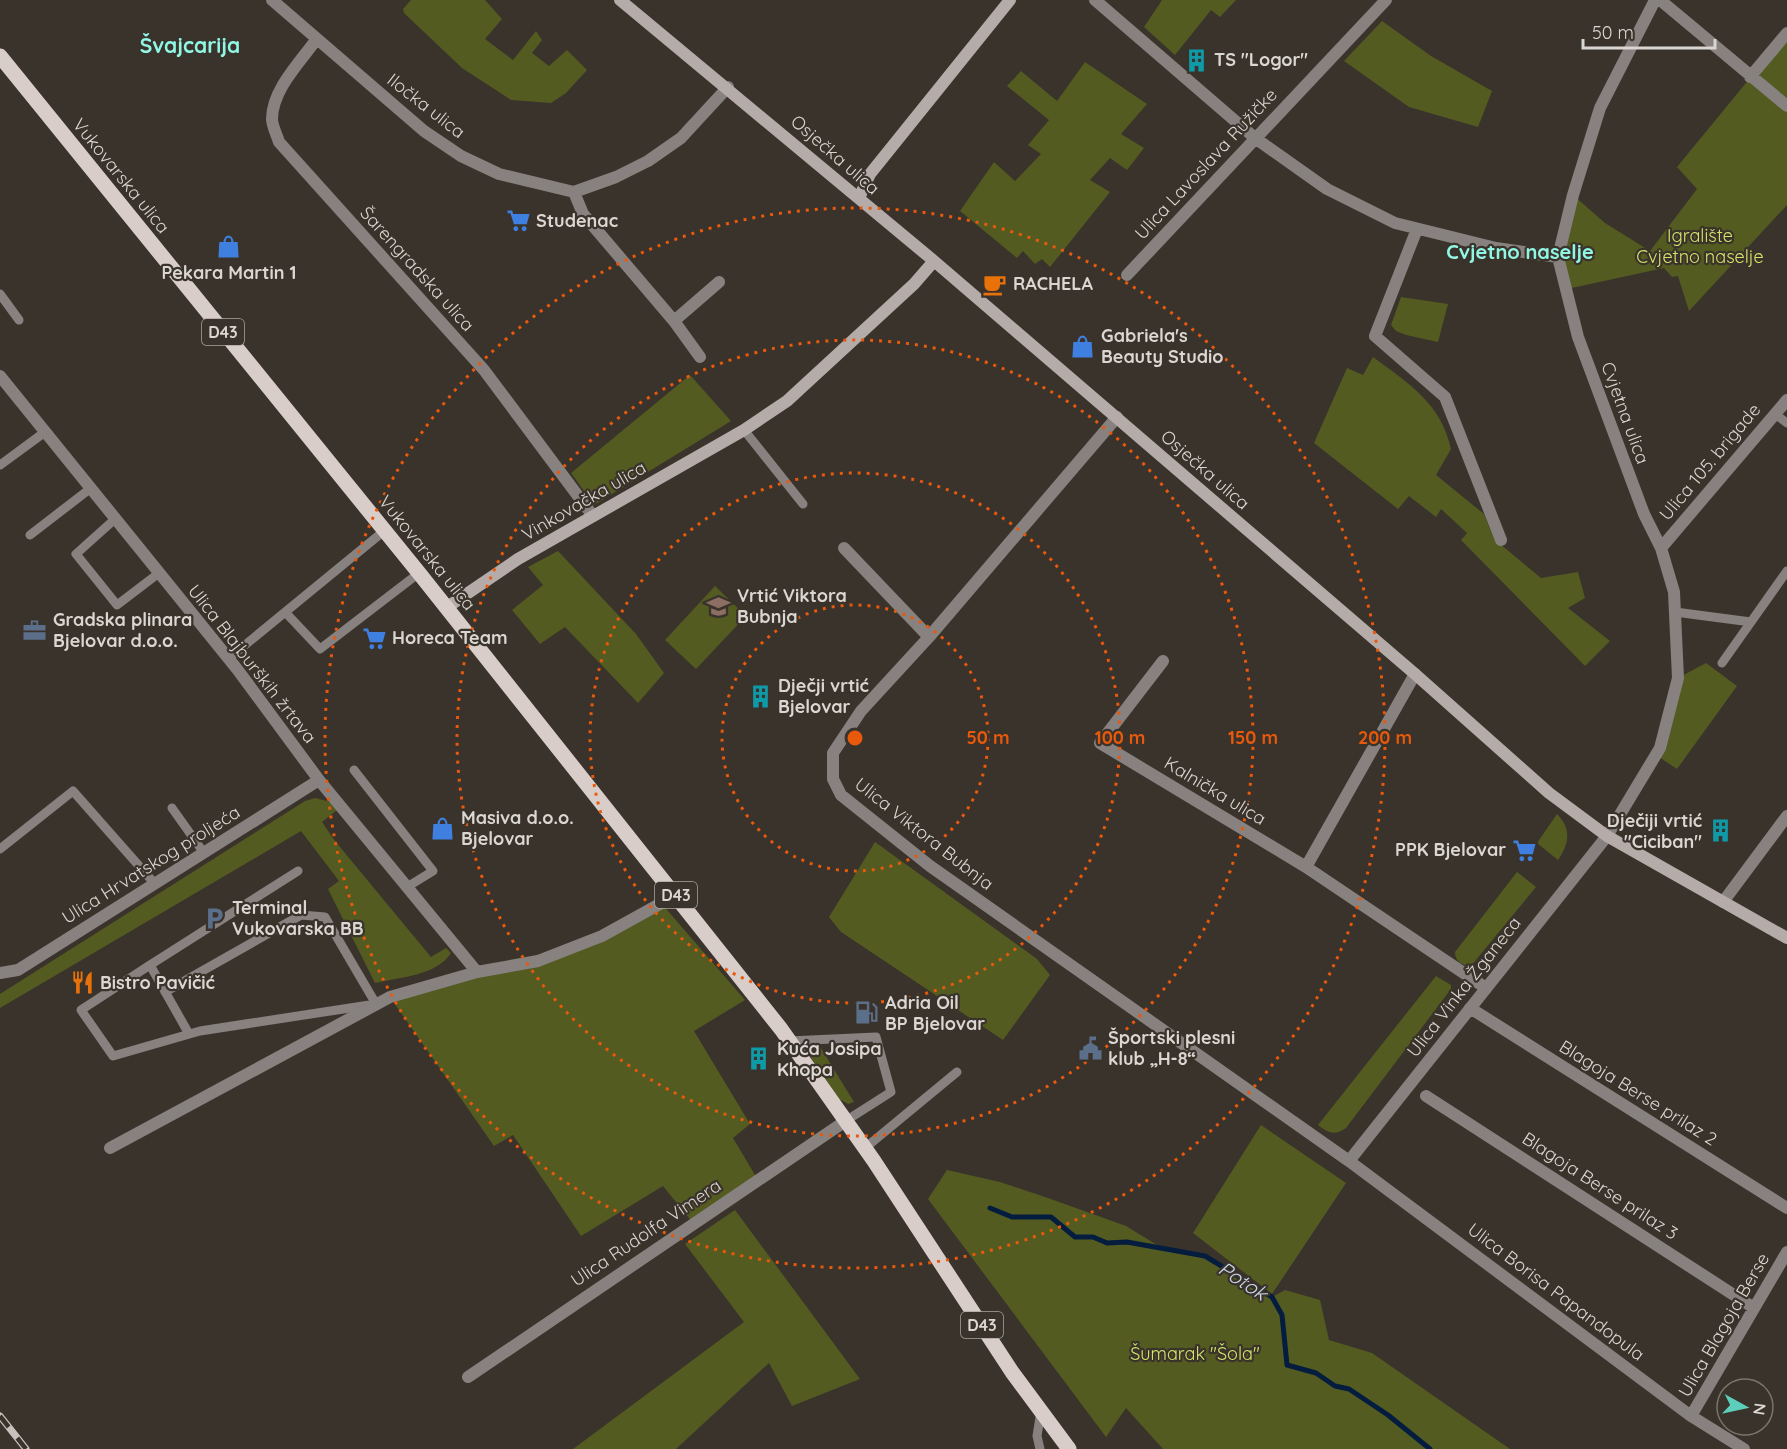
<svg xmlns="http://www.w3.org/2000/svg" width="1787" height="1449" font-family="Quicksand,sans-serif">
  <rect width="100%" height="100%" fill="#3a332b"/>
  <path fill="#535b21" d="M411 0H485L502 19 485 39 513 60 536 31 542 40 532 53 549 66 567 50 587 70 566 93 551 103 511 100 462 68 404 13 403 9Z
    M1162 0H1236L1220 17 1211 10 1175 55 1144 27Z
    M1382 21 1431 56 1492 91 1478 127 1409 107 1344 61Z
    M1787 33V205L1689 311 1678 276 1672 277 1664 268 1567 289 1558 257 1573 195 1605 223 1650 251 1697 189 1677 167Z
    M1085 62 1147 104 1121 134 1144 148 1127 170 1110 158 1090 180 1110 192 1050 267 1042 259 1035 264 1023 251 1017 258 960 211 994 162 1015 181 1041 154 1028 145 1049 120 1007 86 1021 71 1057 101Z
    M1401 297 1448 304 1438 342 1406 335 1396 331 1391 325Z
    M1373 357C1409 384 1441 403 1451 449L1436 475 1484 514 1494 539 1541 578 1578 572 1585 598 1568 608 1610 641 1585 666 1461 540 1467 533 1441 509 1436 517 1409 496 1398 509 1314 443 1347 368 1363 375Z
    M690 375 731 421 594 505 571 473Z
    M558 551 636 634 664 673 638 703 565 627 540 644 512 610 543 585 528 567Z
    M715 586 746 616 696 669 665 640Z
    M1706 663 1737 686 1677 769 1656 755 1678 678Z
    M315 798 331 802 337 810 322 822 335 841 431 957 446 948 451 953C436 976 400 977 375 983L328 889 339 881 301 831 0 1008V994L305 801Z
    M1557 814C1572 829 1569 844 1558 860L1537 843Z
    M875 842 1037 959 1050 975 1003 1040 841 932 829 917Z
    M1517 872 1536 887 1471 966C1462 966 1455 961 1455 952Z
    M661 903 745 1000 694 1031 750 1124 733 1138 758 1180 693 1223 663 1186 581 1236 513 1135 494 1146 390 997 524 965Z
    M1436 976 1451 985V989L1346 1128C1335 1136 1328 1133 1318 1125Z
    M819 1045 854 1102 848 1104 839 1099 811 1058 812 1052Z
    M1261 1125 1346 1183 1272 1294 1193 1233Z
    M947 1170 1000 1182 1048 1198 1126 1226 1162 1248 1205 1256 1272 1297 1285 1290 1320 1300 1329 1340 1372 1353 1510 1449H1163L1126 1408 1106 1437 928 1199Z
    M735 1210 860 1379 792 1406 769 1363 676 1449H573L744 1322 685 1244Z"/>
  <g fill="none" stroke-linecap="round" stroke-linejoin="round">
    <path stroke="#041d3f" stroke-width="5" d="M990 1208 1012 1217H1051L1075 1237H1093L1107 1243 1127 1242 1205 1256 1272 1297 1282 1315 1287 1365 1316 1373 1335 1386 1349 1389 1388 1415 1430 1449"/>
    <path stroke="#87817f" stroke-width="9" d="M0 294 19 320
      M1775 414 1787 423
      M744 430 803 504
      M0 465 45 432
      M115 519 76 554 117 605 159 573
      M30 535 91 488
      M1675 612 1751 622
      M286 613 320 649 419 573
      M228 659 384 531
      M1722 663 1787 571
      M354 770 433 871 407 887
      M172 808 204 853
      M0 849 73 791 155 884
      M150 965 298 871
      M165 992 301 915 325 917 376 1004 200 1031 113 1056 81 1010 150 965 189 1034
      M789 1041 876 1037 891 1092 847 1120
      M865 1148 957 1072
      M1040 1449 1037 1436 1041 1411"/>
    <path stroke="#87817f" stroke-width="12" d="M272 0 424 131 461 156 499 174 574 192 616 177 648 161 681 138 728 87
      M1095 0 1255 138 1327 189 1395 223 1496 248 1558 257
      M1660 0 1787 106
      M316 40C300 62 272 90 272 119 272 126 277 135 279 142L484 370 593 516
      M1750 77 1787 33
      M574 192 583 214 674 321 700 357
      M1417 229 1375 336 1445 397 1501 540
      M1127 275 1386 0
      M674 321 719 282
      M0 376 237 669 319 780 477 972
      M1117 417 929 637 861 711 833 753V779L841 795 930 866 1349 1161 1691 1416 1744 1449
      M844 548 929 637
      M1661 548 1787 400
      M1163 661 1100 743 1306 867 1486 988
      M1306 867 1415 674
      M1723 902 1787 816
      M0 973 18 970 319 780
      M1470 1008 1787 1208
      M1426 1096 1754 1308
      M110 1148 390 997 477 972 538 961 602 936 676 895
      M1349 1161 1607 836 1660 748 1678 678 1674 592 1661 548 1644 514 1578 337 1558 257 1573 195 1600 108 1655 0
      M468 1377 847 1120
      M1691 1416 1787 1252"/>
    <path stroke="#b5aca9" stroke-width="12" d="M620 0 934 261 1415 674 1549 793 1607 836 1787 938
      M859 198 870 174 1010 0
      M446 608 518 559 744 430 787 401 914 284 934 261"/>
    <path stroke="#d9cdc9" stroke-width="15" d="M0 56 419 573 781 1029 874 1161 1012 1372 1069 1449"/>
    <defs>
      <path id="rail" d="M0 1416 26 1449"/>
    </defs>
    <use href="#rail" stroke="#c6c1bc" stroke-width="7"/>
    <use href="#rail" stroke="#3a332b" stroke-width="4.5" stroke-dasharray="14" stroke-linecap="butt"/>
  </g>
  <g fill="none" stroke="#e8590c" stroke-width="3" stroke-dasharray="3 6">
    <circle cx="855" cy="738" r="133"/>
    <circle cx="855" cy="738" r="265"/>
    <circle cx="855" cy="738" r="398"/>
    <circle cx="855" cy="738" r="530"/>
  </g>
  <defs>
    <symbol id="building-bare" viewBox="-9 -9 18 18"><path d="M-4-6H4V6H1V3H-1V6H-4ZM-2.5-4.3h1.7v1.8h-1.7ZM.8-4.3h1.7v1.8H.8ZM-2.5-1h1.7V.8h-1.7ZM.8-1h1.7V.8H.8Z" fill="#0f9aa8" stroke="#3a332b" stroke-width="2.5" paint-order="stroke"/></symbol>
    <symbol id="supermarket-bare" viewBox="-9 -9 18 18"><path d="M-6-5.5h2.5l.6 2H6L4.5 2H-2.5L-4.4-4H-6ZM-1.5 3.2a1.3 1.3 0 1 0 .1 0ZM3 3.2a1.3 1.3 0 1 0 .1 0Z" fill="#3f7fe0" stroke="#3a332b" stroke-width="2.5" paint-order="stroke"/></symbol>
    <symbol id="shop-bare" viewBox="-9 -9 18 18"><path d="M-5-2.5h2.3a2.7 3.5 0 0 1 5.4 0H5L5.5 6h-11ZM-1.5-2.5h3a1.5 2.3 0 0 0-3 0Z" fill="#3f7fe0" stroke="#3a332b" stroke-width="2.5" paint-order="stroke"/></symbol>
    <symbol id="cafe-bare" viewBox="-9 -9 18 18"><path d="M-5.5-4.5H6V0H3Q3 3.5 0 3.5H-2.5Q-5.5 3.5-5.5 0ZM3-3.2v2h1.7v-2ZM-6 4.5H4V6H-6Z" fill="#e8710a" stroke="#3a332b" stroke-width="2.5" paint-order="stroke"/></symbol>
    <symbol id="school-bare" viewBox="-9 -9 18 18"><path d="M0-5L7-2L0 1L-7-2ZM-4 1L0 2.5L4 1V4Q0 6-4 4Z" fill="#8d6e63" stroke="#3a332b" stroke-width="2.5" paint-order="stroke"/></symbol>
    <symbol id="office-bare" viewBox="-9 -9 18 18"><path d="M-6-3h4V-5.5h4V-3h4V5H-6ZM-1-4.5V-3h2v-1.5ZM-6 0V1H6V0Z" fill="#5c6f8a" stroke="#3a332b" stroke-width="2.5" paint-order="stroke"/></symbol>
    <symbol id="parking-bare" viewBox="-9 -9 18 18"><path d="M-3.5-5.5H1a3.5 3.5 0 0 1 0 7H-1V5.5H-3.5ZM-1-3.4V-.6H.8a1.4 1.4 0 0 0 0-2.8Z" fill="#5c6f8a" stroke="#3a332b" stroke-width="2.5" paint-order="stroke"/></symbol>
    <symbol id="restaurant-bare" viewBox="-9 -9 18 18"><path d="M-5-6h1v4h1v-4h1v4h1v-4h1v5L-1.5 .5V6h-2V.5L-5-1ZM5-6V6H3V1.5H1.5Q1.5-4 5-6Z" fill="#e8710a" stroke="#3a332b" stroke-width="2.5" paint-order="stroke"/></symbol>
    <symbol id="fuel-bare" viewBox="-9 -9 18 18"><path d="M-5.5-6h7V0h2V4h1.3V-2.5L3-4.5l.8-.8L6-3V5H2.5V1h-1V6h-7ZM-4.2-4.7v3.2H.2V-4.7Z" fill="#5c6f8a" stroke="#3a332b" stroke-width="2.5" paint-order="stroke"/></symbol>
    <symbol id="civic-bare" viewBox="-9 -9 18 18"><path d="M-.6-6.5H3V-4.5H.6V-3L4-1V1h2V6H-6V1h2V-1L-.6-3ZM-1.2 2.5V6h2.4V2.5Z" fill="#5c6f8a" stroke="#3a332b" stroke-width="2.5" paint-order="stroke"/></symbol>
  </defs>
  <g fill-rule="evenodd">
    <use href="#building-bare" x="1180" y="44" width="33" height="33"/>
    <use href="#supermarket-bare" x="502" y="204" width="33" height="33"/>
    <use href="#shop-bare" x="212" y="230" width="33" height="33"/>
    <use href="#cafe-bare" x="978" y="268" width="33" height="33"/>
    <use href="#shop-bare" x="1066" y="330" width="33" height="33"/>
    <use href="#school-bare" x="702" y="590" width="33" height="33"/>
    <use href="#office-bare" x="18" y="614" width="33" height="33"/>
    <use href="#supermarket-bare" x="358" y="622" width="33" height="33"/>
    <use href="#building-bare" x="744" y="680" width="33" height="33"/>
    <use href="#shop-bare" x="426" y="812" width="33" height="33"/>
    <use href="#building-bare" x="1704" y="814" width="33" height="33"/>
    <use href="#supermarket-bare" x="1508" y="834" width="33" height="33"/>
    <use href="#parking-bare" x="198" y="902" width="33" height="33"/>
    <use href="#restaurant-bare" x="66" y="966" width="33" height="33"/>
    <use href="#fuel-bare" x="850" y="996" width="33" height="33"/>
    <use href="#civic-bare" x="1074" y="1032" width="33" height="33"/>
    <use href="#building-bare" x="742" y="1042" width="33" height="33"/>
  </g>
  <g text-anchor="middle" stroke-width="4.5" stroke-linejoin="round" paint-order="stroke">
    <g fill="#3a332b" stroke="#aaa59f" stroke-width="1.5">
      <rect x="202" y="319" width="42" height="26" rx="4.5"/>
      <rect x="655" y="882" width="42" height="26" rx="4.5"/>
      <rect x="961" y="1312" width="42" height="26" rx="4.5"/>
    </g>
    <g font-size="16" font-weight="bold" fill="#dad6d1">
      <text x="223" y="338">D43</text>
      <text x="676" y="901">D43</text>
      <text x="982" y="1331">D43</text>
    </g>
    <g font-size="18" font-weight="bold" fill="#dad6d1" stroke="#3a332b" text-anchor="start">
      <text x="1214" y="66">TS "Logor"</text>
      <text x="536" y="227">Studenac</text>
      <text x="229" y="279" text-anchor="middle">Pekara Martin 1</text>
      <text x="1013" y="290">RACHELA</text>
      <text x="1101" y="342">Gabriela's<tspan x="1101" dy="21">Beauty Studio</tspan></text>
      <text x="737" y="602">Vrtić Viktora<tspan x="737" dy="21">Bubnja</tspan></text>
      <text x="53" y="626">Gradska plinara<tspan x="53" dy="21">Bjelovar d.o.o.</tspan></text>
      <text x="392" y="644">Horeca Team</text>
      <text x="778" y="692">Dječji vrtić<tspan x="778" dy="21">Bjelovar</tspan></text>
      <text x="461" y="824">Masiva d.o.o.<tspan x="461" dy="21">Bjelovar</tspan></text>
      <text x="1702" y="827" text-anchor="end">Dječiji vrtić<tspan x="1702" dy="21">"Ciciban"</tspan></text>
      <text x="1506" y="856" text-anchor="end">PPK Bjelovar</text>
      <text x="232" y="914">Terminal<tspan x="232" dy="21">Vukovarska BB</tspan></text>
      <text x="100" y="989">Bistro Pavičić</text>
      <text x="885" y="1009">Adria Oil<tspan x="885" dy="21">BP Bjelovar</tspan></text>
      <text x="1108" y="1044">Športski plesni<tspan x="1108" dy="21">klub „H-8“</tspan></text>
      <text x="777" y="1055">Kuća Josipa<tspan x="777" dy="21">Khopa</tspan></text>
    </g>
    <g font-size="18" fill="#dad6d1" stroke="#3a332b">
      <text transform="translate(426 106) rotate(38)" y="6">Iločka ulica</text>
      <text transform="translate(835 155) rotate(41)" y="6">Osječka ulica</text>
      <text transform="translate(1206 164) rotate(-47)" y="6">Ulica Lavoslava Ružičke</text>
      <text transform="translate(121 176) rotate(51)" y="6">Vukovarska ulica</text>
      <text transform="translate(417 269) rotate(48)" y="6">Šarengradska ulica</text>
      <text transform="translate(1625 413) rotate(70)" y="6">Cvjetna ulica</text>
      <text transform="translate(1710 462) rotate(-50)" y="6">Ulica 105. brigade</text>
      <text transform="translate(1205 470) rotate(41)" y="6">Osječka ulica</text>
      <text transform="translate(584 501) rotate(-30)" y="6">Vinkovačka ulica</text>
      <text transform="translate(427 553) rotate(51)" y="6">Vukovarska ulica</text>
      <text transform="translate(252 664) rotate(52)" y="6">Ulica Blajburških žrtava</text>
      <text transform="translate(1215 791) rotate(31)" y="6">Kalnička ulica</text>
      <text transform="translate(924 834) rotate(38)" y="6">Ulica Viktora Bubnja</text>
      <text transform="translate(151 865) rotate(-32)" y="6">Ulica Hrvatskog proljeća</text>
      <text transform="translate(1464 987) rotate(-52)" y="6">Ulica Vinka Žganeca</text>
      <text transform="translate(1638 1093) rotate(32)" y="6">Blagoja Berse prilaz 2</text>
      <text transform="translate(1600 1186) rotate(33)" y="6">Blagoja Berse prilaz 3</text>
      <text transform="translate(646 1233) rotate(-34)" y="6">Ulica Rudolfa Vimera</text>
      <text transform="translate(1556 1292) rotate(37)" y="6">Ulica Borisa Papandopula</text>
      <text transform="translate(1724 1325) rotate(-60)" y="6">Ulica Blagoja Berse</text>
    </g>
    <g font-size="18" fill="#d3e469" stroke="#3a332b">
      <text x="1700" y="242">Igralište<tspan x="1700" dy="21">Cvjetno naselje</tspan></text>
      <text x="1195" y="1360">Šumarak "Šola"</text>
    </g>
    <g font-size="20" font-weight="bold" fill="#91f7e5" stroke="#3a332b">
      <text x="1520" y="259">Cvjetno naselje</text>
    </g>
    <g font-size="20" font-style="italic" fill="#ccd9ec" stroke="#3a332b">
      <text transform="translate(1243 1281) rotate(33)" y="7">Potok</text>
    </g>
    <g font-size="21" font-weight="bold" fill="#91f7e5" stroke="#3a332b">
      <text x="190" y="53">Švajcarija</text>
    </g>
  </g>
  <circle cx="855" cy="738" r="9" fill="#e8590c" stroke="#3a332b" stroke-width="3"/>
  <g font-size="18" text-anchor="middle" font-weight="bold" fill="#e8590c" stroke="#3a332b" stroke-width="4.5" stroke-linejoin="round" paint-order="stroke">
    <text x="988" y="744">50 m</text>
    <text x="1120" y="744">100 m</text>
    <text x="1253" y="744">150 m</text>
    <text x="1385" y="744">200 m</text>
  </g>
  <g transform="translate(1745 1407) rotate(98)"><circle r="28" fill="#3a332b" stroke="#7a746d" stroke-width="1.5"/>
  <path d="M0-4.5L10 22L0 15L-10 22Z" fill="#5bcebc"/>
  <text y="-9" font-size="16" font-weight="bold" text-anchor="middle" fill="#dad6d1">N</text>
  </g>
  <path d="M1583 39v9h132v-9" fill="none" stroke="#dad6d1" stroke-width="3"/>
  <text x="1592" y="39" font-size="18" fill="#dad6d1" stroke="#3a332b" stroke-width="4.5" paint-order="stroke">50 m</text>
</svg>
